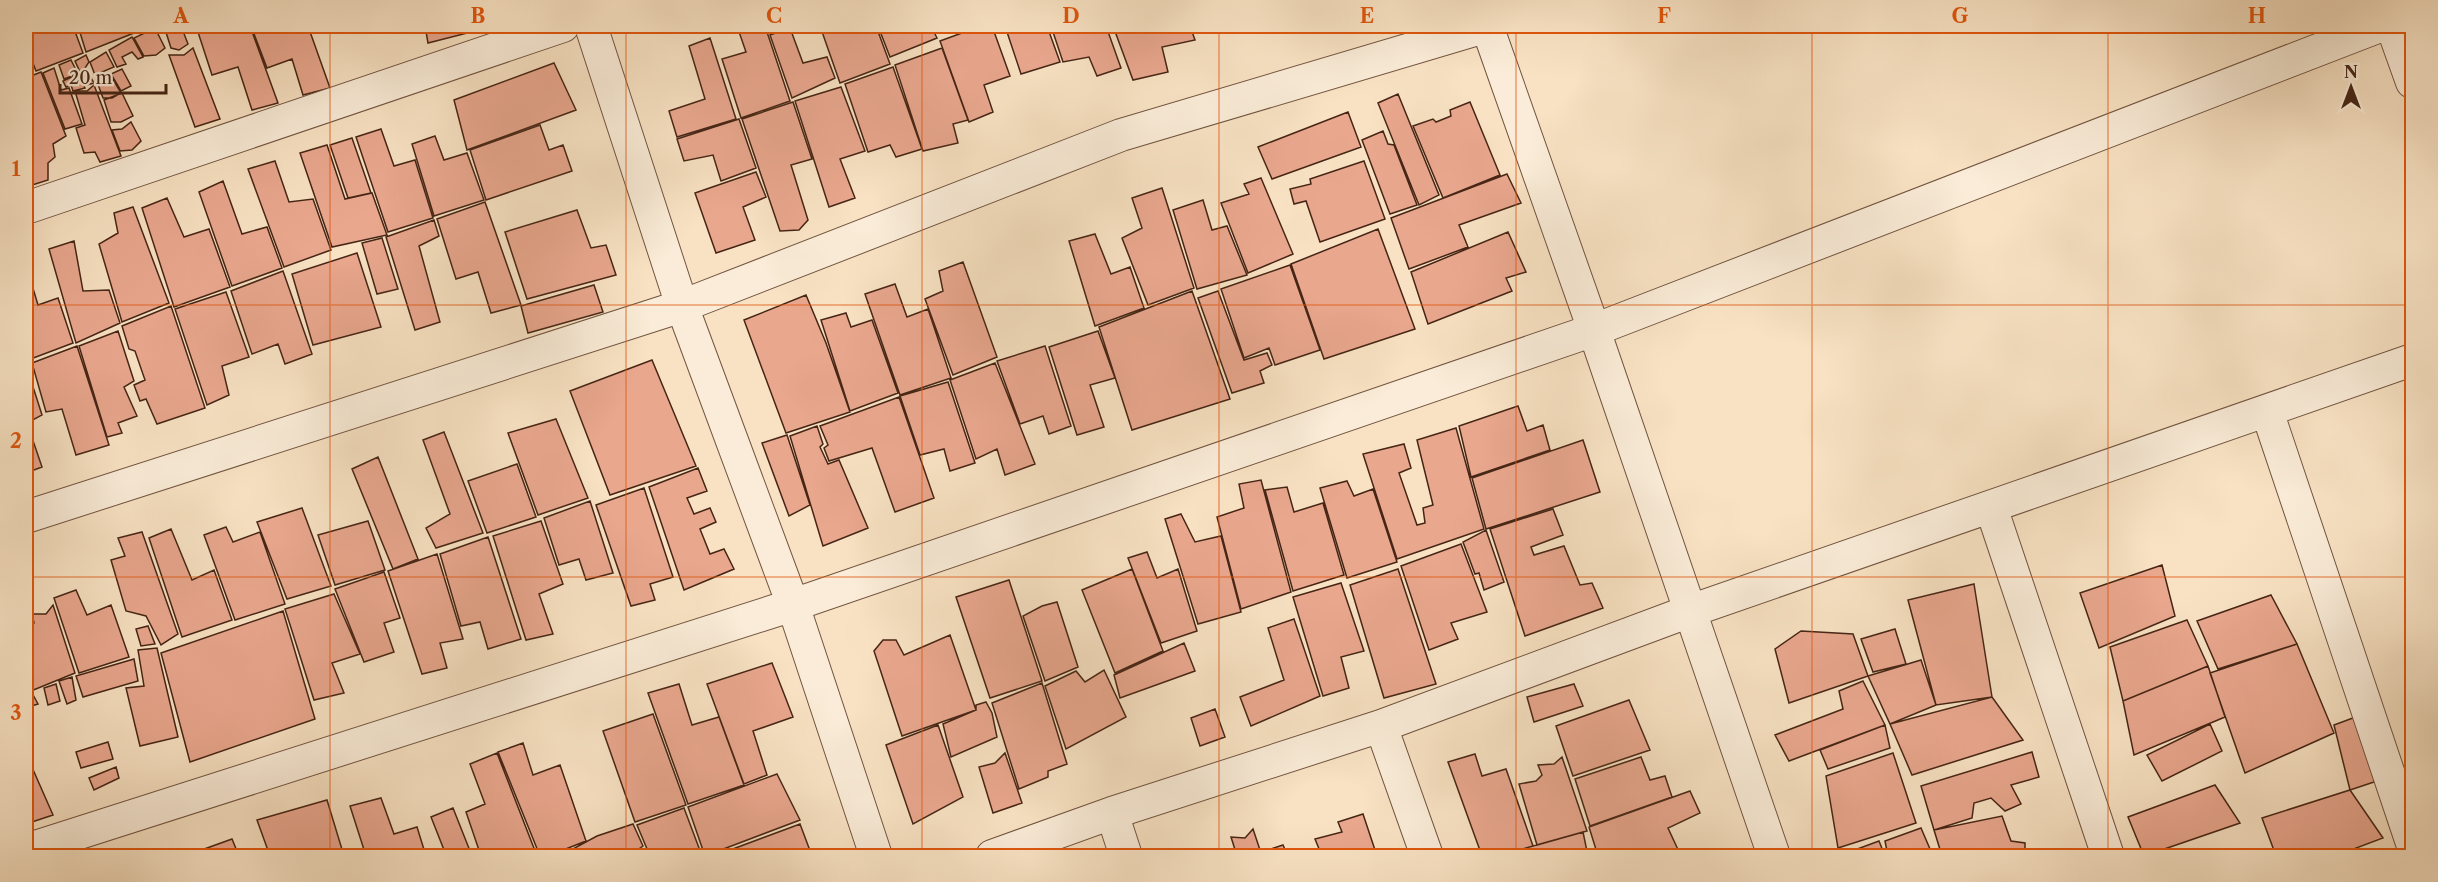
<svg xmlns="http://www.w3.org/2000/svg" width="2438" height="882" font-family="'Libre Caslon Text',serif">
  <rect width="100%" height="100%" fill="#f8e2c3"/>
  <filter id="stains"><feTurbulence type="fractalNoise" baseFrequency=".00333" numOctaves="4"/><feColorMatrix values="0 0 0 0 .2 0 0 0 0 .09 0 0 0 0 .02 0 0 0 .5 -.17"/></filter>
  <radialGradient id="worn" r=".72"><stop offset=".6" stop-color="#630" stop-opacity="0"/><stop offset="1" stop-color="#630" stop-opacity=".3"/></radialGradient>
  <path fill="#e9a78e" stroke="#462515" stroke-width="1.5" d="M26 26H73L83 53 36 71 26 45Z
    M78 26H131L134 33 86 52Z
    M164 26H181L188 44 179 50 171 48Z
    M196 26H250L278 103 252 110 238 67 212 75Z
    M251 26H308L330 88 303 95 292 59 267 68Z
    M425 26H478L479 30 428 43Z
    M737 26H765L790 101 741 118 722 59 746 52Z
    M820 26H876L890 64 840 83Z
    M878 26H931L937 38 890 57Z
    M981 26H992L1010 76 984 85 993 112 969 122 940 41Z
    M1005 26H1047L1060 62 1021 74Z
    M1051 26H1106L1121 68 1097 76 1089 57 1063 62Z
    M1113 26H1190L1195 40 1162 47 1168 72 1133 80Z
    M155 28 165 48 156 55 144 56 134 38Z
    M790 28 803 63 827 57 835 78 792 98 770 35Z
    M132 37 143 57 138 59 132 52 122 57 126 64 117 67 109 50Z
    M710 38 736 119 677 137 669 111 705 99 689 46Z
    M193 48 220 119 195 127 169 55H184Z
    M942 48 968 120 953 124 958 143 923 151 895 65Z
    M106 52 114 67 95 75 90 62Z
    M86 55 89 62 85 68 94 83 86 85 75 61Z
    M71 60 78 74 64 79 59 65Z
    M554 63 576 110 467 150 454 100Z
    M893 67 922 149 896 157 890 145 868 152 845 84Z
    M54 68 61 90 69 88 82 124 65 129 43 73Z
    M122 69 131 86 121 91 111 74Z
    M41 72 66 136 53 144 55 157 48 163V180L26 187V78Z
    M78 74 85 88 73 91 71 85 66 87 63 81Z
    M110 74 121 93 112 98H103L96 79Z
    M94 85 121 156 100 162 95 152 84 153 76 128 85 125 75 91H87Z
    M841 87 865 151 840 159 855 198 829 207 795 101Z
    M122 93 133 116 121 122H111L104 100Z
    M1398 94 1439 195 1419 205 1378 103Z
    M793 102 812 159 791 165 808 220 799 230 780 231 742 119Z
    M1470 102 1500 175 1443 198 1413 126 1433 119 1436 122 1451 116 1450 110Z
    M1348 112 1361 147 1272 179 1258 147Z
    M739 119 756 168 721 181 713 155 684 161 677 139Z
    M131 122 141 141 132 150 120 151 112 130 122 129Z
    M540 125 549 150 563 145 572 171 486 200 470 150Z
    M381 129 394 166 415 160 433 218 388 232 356 137Z
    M1383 131 1388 144 1394 145 1417 205 1390 214 1362 140Z
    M435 136 444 160 467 153 484 200 434 216 412 144Z
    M352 138 371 193 348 198 330 145Z
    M327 145 345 199 372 193 387 235 332 247 300 153Z
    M275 161 289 202 313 199 331 250 284 267 248 169Z
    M1364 161 1385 219 1320 242 1306 201 1294 204 1290 189 1311 184 1310 179Z
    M756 172 766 197 743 207 755 240 716 253 695 193Z
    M1507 174 1521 203 1459 225 1468 247 1409 269 1391 218Z
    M1261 178 1293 254 1248 273 1221 203 1249 194 1244 184Z
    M223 181 242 234 267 227 282 268 232 286 199 192Z
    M1162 188 1194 288 1148 305 1122 238 1142 228 1132 198Z
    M167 198 184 237 209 229 230 287 174 307 142 208Z
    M1203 200 1212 230 1227 226 1247 275 1197 289 1173 210Z
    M485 202 521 305 491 313 478 272 456 279 437 219Z
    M133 207 169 303 122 322 99 244 118 233 114 213Z
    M577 210 591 248 606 245 616 275 527 299 505 232Z
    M434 220 439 236 419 246 440 322 415 330 386 237Z
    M1378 229 1415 329 1324 359 1291 264Z
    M1508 232 1526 272 1506 278 1512 291 1428 324 1411 272Z
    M1095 234 1111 274 1130 267 1144 308 1095 326 1069 241Z
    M382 238 398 289 377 294 362 243Z
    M74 241 83 291 109 290 120 323 76 343 49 249Z
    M357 253 381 327 313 345 292 274Z
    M963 262 997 357 953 375 925 299 943 291 939 271Z
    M26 265 38 305 58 298 73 343 28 360 26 353Z
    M1290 265 1320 350 1275 365 1269 348 1244 358 1221 289Z
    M283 271 312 354 285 364 278 344 252 354 231 291Z
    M895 284 907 317 928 309 951 378 900 395 865 294Z
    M594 285 603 312 528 333 521 306Z
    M1192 291 1230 399 1132 430 1099 327Z
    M1218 291 1244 360 1267 353 1272 365 1260 371 1264 383 1232 393 1198 298Z
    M226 292 249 357 222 366 229 395 207 405 175 309Z
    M806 295 826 343 850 412 786 433 744 320Z
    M171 306 205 408 157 424 146 399 140 401 134 385 145 380 135 351 129 349 122 326Z
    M846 313 851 327 872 320 898 393 850 411 821 320Z
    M118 331 134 381 124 387 137 416 118 423 122 433 107 437 79 346Z
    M1098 331 1115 378 1090 385 1104 427 1077 435 1049 347Z
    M77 346 109 445 76 455 62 409 46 412 32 363Z
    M1045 346 1071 426 1049 434 1043 416 1020 424 997 361Z
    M652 360 696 466 610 495 570 391Z
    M995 363 1035 464 1005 475 997 449 976 459 950 380Z
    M26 365 42 415 27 423 42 467 26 473Z
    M948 382 975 463 950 471 944 449 920 455 900 396Z
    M899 397 934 498 895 512 872 448 829 461 824 448 828 445 820 426Z
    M1518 406 1527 431 1543 425 1550 450 1471 477 1459 426Z
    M556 419 588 498 538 515 508 433Z
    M817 426 823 444 820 447 828 464 839 460 868 528 823 546 790 436Z
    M1456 428 1484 529 1397 559 1363 454 1404 444 1411 468 1399 473 1417 525 1425 523 1423 508 1433 505 1417 440Z
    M444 432 483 533 436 548 426 528 450 514 423 440Z
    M787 435 810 505 789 516 762 443Z
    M1583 440 1600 492 1486 529 1472 478Z
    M378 457 418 559 393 569 352 469Z
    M517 464 536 517 487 533 468 481Z
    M698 468 707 491 687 498 694 514 710 508 716 522 700 529 710 554 724 549 734 569 684 590 649 487Z
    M1261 480 1291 592 1241 609 1217 517 1244 508 1239 484Z
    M1347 481 1354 496 1373 489 1397 562 1347 578 1320 488Z
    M1287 487 1294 512 1323 503 1344 575 1293 591 1265 490Z
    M644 488 673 577 650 584 655 600 631 606 596 505Z
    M590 501 613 573 586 580 579 559 559 565 544 518Z
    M302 508 331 586 287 599 257 522Z
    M1553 509 1563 535 1531 547 1534 555 1564 546 1580 585 1592 583 1603 608 1525 636 1490 529Z
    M1181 514 1195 542 1221 536 1241 612 1198 624 1165 519Z
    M368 521 385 570 335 585 318 535Z
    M541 521 563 584 539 594 553 634 526 640 493 536Z
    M226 527 233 542 260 532 285 604 235 620 204 535Z
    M171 529 192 580 214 570 232 620 182 637 149 538Z
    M1486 530 1504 582 1484 590 1479 573 1475 574 1463 542Z
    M142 532 178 634 161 645 146 616 126 611 111 560 125 556 118 538Z
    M488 537 521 639 488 649 480 622 461 626 440 554Z
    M1461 544 1487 612 1451 623 1458 639 1429 650 1401 566Z
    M1147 552 1157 578 1178 569 1197 631 1161 643 1128 558Z
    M437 554 463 639 440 643 447 668 422 674 388 571Z
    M2162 565 2175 616 2099 648 2080 593Z
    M1132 569 1163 651 1115 673 1082 590Z
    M1398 569 1436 684 1384 698 1350 585Z
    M384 572 400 618 384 623 394 652 364 662 335 589Z
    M1009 580 1042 681 990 698 956 597Z
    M1341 583 1364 651 1341 657 1349 688 1323 696 1293 597Z
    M1974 584 1992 697 1936 705 1908 600Z
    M76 590 87 615 111 605 129 657 79 673 54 598Z
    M334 594 360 654 332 663 344 693 314 700 285 609Z
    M2271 595 2297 644 2218 669 2197 621Z
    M1057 602 1078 667 1045 681 1023 616 1042 606Z
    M53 605 75 673 31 691 26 676V626L34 623 32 614H46Z
    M283 611 315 719 190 762 161 653Z
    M1294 619 1320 696 1251 726 1240 697 1284 680 1268 628Z
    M2187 620 2208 666 2123 701 2110 647Z
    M148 626 155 644 141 646 136 629Z
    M1895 629 1906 664 1873 672 1861 639Z
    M1801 631 1853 634 1868 676 1789 703 1775 649Z
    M950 635 976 710 902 736 874 651 883 640H896L904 655Z
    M1184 643 1195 671 1120 698 1114 675Z
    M2297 644 2334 733 2245 773 2210 673Z
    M157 648 178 737 140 746 126 688 144 686 138 650Z
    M134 659 138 681 83 697 76 676Z
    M1921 660 1936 705 1890 724 1868 676Z
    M772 663 793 717 753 731 767 775 744 784 707 684Z
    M2208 666 2225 717 2134 755 2123 701Z
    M1104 670 1126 717 1066 749 1045 686 1076 671 1085 682Z
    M72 677 76 700 67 704 59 681Z
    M1863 681 1885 725 1789 761 1775 735 1843 709 1839 691Z
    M1042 683 1067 764 1048 771V777L1019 789 992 703Z
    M56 684 60 701 48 705 44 688Z
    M679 684 692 725 719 717 744 785 688 804 648 693Z
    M1574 684 1583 706 1534 722 1527 697Z
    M32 693 38 704 28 707 26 695Z
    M1992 697 2023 740 1912 775 1890 724Z
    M1629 700 1650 750 1573 776 1556 726Z
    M986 702 992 713 997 737 951 757 943 724 976 710V705Z
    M1215 709 1225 737 1200 746 1191 718Z
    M653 714 686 805 635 822 603 731Z
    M2361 715 2383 779 2350 790 2334 725Z
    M2210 724 2222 751 2162 781 2147 755Z
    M938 725 963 797 913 824 886 745Z
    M1885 725 1890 748 1828 769 1820 750Z
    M108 742 113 759 81 768 76 752Z
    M523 743 533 775 560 765 586 841 548 856H540L498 752Z
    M2032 752 2039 777 2011 785 2021 804 2005 811 1991 798 1974 803 1972 818 1934 830 1921 786Z
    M497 753 537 856H481L466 812 485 804 470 764Z
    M1005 753 1022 803 993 813 979 767 995 763Z
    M1893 753 1916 823 1838 848 1826 776Z
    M1475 754 1482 776 1506 769 1533 846 1498 856H1482L1448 762Z
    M1562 757 1587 831 1537 845 1519 784 1536 781 1542 775 1538 765 1554 764Z
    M1641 757 1650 780 1665 776 1672 797 1590 826 1575 779Z
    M31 765 53 815 26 824V767Z
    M116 767 119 778 94 790 89 778Z
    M2412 770V799L2404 773Z
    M777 774 800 820 705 856 688 807Z
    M2215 785 2240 823 2144 856 2128 817Z
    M2350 790 2383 838 2335 856H2276L2262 818Z
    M1690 791 1700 813 1668 828 1681 856H1598L1589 827Z
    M381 798 394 834 417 827 426 856H366L350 806Z
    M327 800 344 856H270L257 820Z
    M453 808 472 856H444L446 855 431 817Z
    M684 808 702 856H650L637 825Z
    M1363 814 1377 856H1322L1315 839 1342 832 1338 822Z
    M2002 816 2011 841 2025 843V856H1942L1934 830Z
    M633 824 643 846 633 853 634 856H571L569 851 597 836Z
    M800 824 812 856H714Z
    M1921 828 1933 856H1888L1885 841Z
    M1253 829 1262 856H1237L1231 837 1245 838Z
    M1583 832 1588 856H1498L1533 846Z
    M232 839 239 856H198L196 852Z
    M1879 841 1885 856H1842L1841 855Z
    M1283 845 1288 856H1264L1262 852Z"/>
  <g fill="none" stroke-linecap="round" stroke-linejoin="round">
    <defs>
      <path id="minor" d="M591 26 682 306 793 605 876 856
        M1487 26 1594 330 1774 856
        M2392 26 2412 82
        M26 208 563 26
        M2267 411 2412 843
        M1991 507 2108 856
        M26 517 682 306 1121 135 1488 26
        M1381 726 1427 856
        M1112 813 1126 856
        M26 850 793 605 1594 330 2380 26
        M992 856 1112 813 1381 726 1690 611 2412 360"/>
    </defs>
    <use href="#minor" stroke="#725440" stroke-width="34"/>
    <use href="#minor" stroke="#faecd8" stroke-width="32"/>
  </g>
  <path fill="none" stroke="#e0560c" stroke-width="1.5" stroke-opacity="0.55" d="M330 26V856M626 26V856M922 26V856M1219 26V856M1516 26V856M1812 26V856M2108 26V856M26 305H2412M26 577H2412"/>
  <rect width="2438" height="882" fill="none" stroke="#f8e2c3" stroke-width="66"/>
  <g transform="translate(2351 87)" stroke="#faecd8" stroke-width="4.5" paint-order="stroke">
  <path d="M0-4.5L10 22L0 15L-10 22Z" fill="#462515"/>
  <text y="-9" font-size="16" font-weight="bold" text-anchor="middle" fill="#462515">N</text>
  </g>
  <path d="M60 84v9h106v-9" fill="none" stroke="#462515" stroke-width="3"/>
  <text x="69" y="84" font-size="18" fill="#462515" stroke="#faecd8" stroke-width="4.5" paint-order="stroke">20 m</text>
  <rect x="33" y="33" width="2372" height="816" fill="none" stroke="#e0560c" stroke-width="2"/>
  <g font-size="20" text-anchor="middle" font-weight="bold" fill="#e0560c">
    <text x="181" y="23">A</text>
    <text x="478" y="23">B</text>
    <text x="774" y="23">C</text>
    <text x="1071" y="23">D</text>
    <text x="1367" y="23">E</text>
    <text x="1664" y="23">F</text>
    <text x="1960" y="23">G</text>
    <text x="2257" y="23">H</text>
    <text x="16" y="176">1</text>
    <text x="16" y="448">2</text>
    <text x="16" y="720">3</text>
  </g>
  <rect width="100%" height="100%" filter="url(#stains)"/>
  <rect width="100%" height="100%" fill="url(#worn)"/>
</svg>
